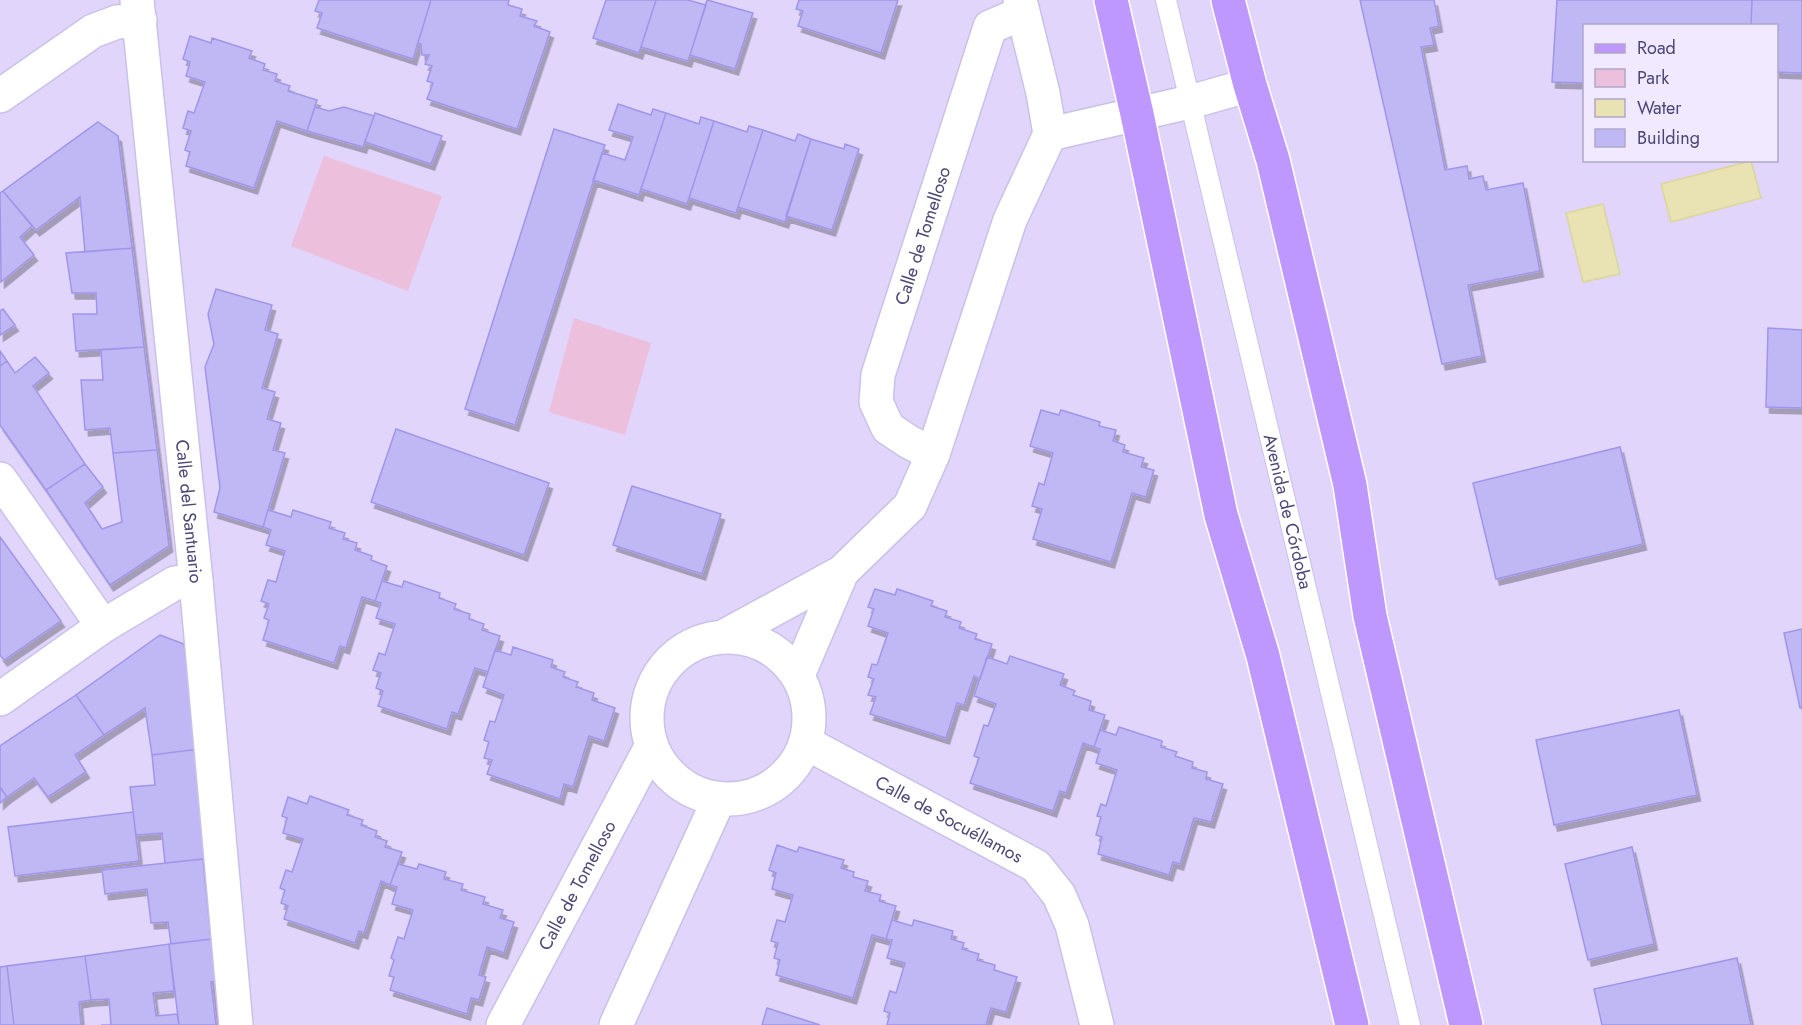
<svg xmlns="http://www.w3.org/2000/svg" width="1802" height="1025" font-family="Jost,sans-serif">
  <defs>
    <filter id="shadow"><feDropShadow dx="3.5" dy="6" stdDeviation="0" flood-color="#0004"/></filter>
  </defs>
  <rect width="100%" height="100%" fill="#ebe1fe"/>
  <path fill="#e1d5fb" fill-rule="evenodd" d="M0 0H1802V1025H0ZM1584 26H1776V160H1584Z"/>
  <path fill="#ecbfdd" d="M324 156 442 196 408 291 291 246Z
    M574 318 651 343 625 435 549 412Z"/>
  <path fill="#e9e3b4" stroke="#dbd59a" stroke-width="1.5" d="M1751 161 1761 198 1671 222 1661 184Z
    M1603 204 1620 274 1583 282 1566 213Z"/>
  <path fill="#c0b7f5" stroke="#a096e9" stroke-width="1.5" filter="url(#shadow)" d="M319 0H431L413 59 317 28 322 13 315 11Z
    M431 0H509L508 5 522 9 520 16 537 21 534 26 550 32 517 129 427 99 433 83 427 81 432 66 425 64 429 55H422L421 44 418 43Z
    M606 0H656L639 53 593 38Z
    M656 0H688L706 5 688 61 641 47Z
    M707 0 753 13 735 69 690 55Z
    M799 0H898L881 53 798 26 803 11 796 9Z
    M1360 0H1434L1439 26 1430 28 1434 45 1421 47 1445 170 1467 166 1469 179 1483 176 1486 190 1523 183 1540 271 1468 285 1482 356 1442 364Z
    M1557 0H1752L1751 26H1584V83L1552 82Z
    M1752 0H1802V73L1776 72V26H1751Z
    M190 36 211 43 212 38 252 51 249 58 265 64 263 70 277 74 275 81 290 86 288 91 317 100 307 131 277 121 254 188 186 166 190 152 185 150 191 131 183 128 188 111 194 113 205 82 186 76 190 62 183 59Z
    M618 104 651 115 653 109 666 113 639 195 593 180 602 153 625 160 633 137 609 130Z
    M315 107 329 111 344 107 374 116 363 147 307 131Z
    M375 113 442 136 431 164 365 142Z
    M666 113 699 124 701 117 714 121 687 204 641 189Z
    M714 121 747 132 749 126 763 130 736 213 689 198Z
    M98 122 118 136 132 248 85 252 80 197 36 230 3 191Z
    M554 129 605 145 515 425 465 409Z
    M763 130 795 141 798 134 811 139 785 222 738 207Z
    M811 139 844 149 845 144 859 149 832 230 786 216Z
    M3 191 32 226 20 237 34 255 1 282 0 193Z
    M132 248 144 347 76 351 73 314H97L96 293H72L66 253Z
    M216 289 272 305 265 330 278 334 262 388 275 392 267 419 281 423 273 450 285 453 263 527 214 512 220 488 205 367 214 344 208 314Z
    M3 309 15 325 0 335V311Z
    M1768 328 1802 330V408L1766 407Z
    M144 347 157 450 113 453 110 428 85 430 81 380H103L101 350Z
    M0 351 7 361 0 366Z
    M35 357 49 373 33 386 85 464 46 490 0 425V366L7 361 15 373Z
    M1041 410 1059 415 1061 410 1100 422 1099 426 1116 430 1113 441 1125 445 1123 452 1144 458 1141 467 1154 470 1146 497 1132 493 1111 562 1033 539 1042 509 1032 506 1039 483 1044 485 1053 453 1030 446Z
    M396 429 549 483 524 555 371 502Z
    M1620 447 1643 544 1496 579 1473 483Z
    M157 450 169 546 110 585 46 490 85 464 103 487 85 503 102 529 122 522 113 453Z
    M632 486 721 514 702 574 613 545Z
    M268 510 291 517 293 510 331 522 329 528 345 533 343 539 357 543 355 550 372 556 371 560 387 566 375 601 362 597 346 648 340 646 334 663 263 640 269 620 264 618 269 604 261 601 268 580 276 582 285 551 266 545 271 530 263 527Z
    M0 537 61 621 4 660 0 655Z
    M382 581 402 587 404 581 440 593 439 598 456 604 454 609 470 614 469 619 484 624 482 630 500 636 488 672 475 668 458 714 452 712 447 729 378 706 383 691 376 688 381 673 373 670 379 653 385 655 395 624 376 618 381 603 375 601Z
    M875 589 895 595 897 589 933 601 931 606 947 611 945 617 961 622 959 628 977 634 975 639 992 644 980 679 974 676 964 705 957 703 946 738 870 714 876 697 868 695 874 679 868 677 872 664 877 665 888 633 868 626 874 609 868 607Z
    M1802 629V708H1800L1784 633Z
    M160 635 184 644 199 749 152 755 145 708 104 735 76 695Z
    M513 647 553 660 551 667 565 672 563 677 578 682 576 687 594 693 592 700 615 708 604 741 589 736 573 787 564 784 560 799 487 774 492 760 484 758 489 742 484 740 490 721 495 722 504 695 483 687 495 650 511 655Z
    M1010 656 1064 674 1060 685 1075 691 1073 695 1091 701 1089 710 1105 715 1094 747 1083 743 1066 793 1060 791 1053 811 970 783 979 758 974 756 984 725 988 726 996 704 974 696 987 657 1007 664Z
    M76 695 104 735 75 755 86 772 48 797 34 778 7 797 0 787V746Z
    M1679 710 1697 795 1554 825 1536 740Z
    M1119 727 1162 741 1161 747 1177 752 1175 756 1193 762 1192 768 1207 772 1206 779 1223 784 1211 822 1194 818 1180 864 1173 862 1169 875 1098 854 1102 837 1096 835 1101 817 1097 816 1101 804 1106 806 1117 770 1096 763 1100 749 1094 747 1100 730 1116 735Z
    M199 749 212 858 165 863 162 833 136 835 130 787 155 785 152 755Z
    M0 787 7 797 0 803Z
    M310 796 349 810 347 815 363 820 361 825 377 831 375 837 387 841 385 847 402 852 390 885 381 881 364 933 359 931 355 943 284 919 288 906 281 903 285 890 280 888 286 870 292 872 303 839 283 833 287 818 282 816 288 797 307 804Z
    M133 812 139 861 15 876 8 827Z
    M777 845 797 852 799 847 844 860 841 868 854 872 853 877 868 881 865 891 881 895 879 901 896 906 886 939 872 935 853 998 776 975 780 960 774 958 778 943 771 941 777 920 785 922 793 895 772 889 776 873 769 870Z
    M1632 847 1654 944 1588 960 1565 864Z
    M203 859 211 939 171 944 168 922 151 923 147 889 105 894 102 870Z
    M398 864 417 869 419 864 446 872 444 879 463 884 461 890 485 897 483 904 503 910 500 918 514 922 504 953 487 947 479 975 486 977 479 1000 471 998 467 1014 390 990 394 977 389 976 394 960 391 958 398 937 404 939 413 910 392 904 397 887 390 885Z
    M892 920 912 926 914 920 953 931 951 939 964 943 962 949 979 954 977 960 995 965 994 970 1017 977 1006 1012 991 1008 986 1025H887L890 1013 884 1011 890 991 896 993 905 963 887 958 892 940 886 939Z
    M211 939 216 981 211 982 216 1025H179L169 944Z
    M169 944 174 991 153 993 156 1016 177 1014 179 1025H101H111L109 999 91 1000 85 956Z
    M85 956 91 1000 79 1002 81 1025H14L7 966Z
    M1737 958 1751 1025H1602L1594 989Z
    M7 966 14 1025H0V967Z
    M767 1008 820 1025H762Z"/>
  <g fill="none" stroke-linecap="round" stroke-linejoin="round">
    <defs>
      <g id="service">
        <path id="s1" d="M1166 0 1410 1025"/>
      </g>
      <g id="minor">
        <path id="s2" d="M137 0 196 581 236 1025"/>
        <path d="M1020 0 1043 93 1050 134"/>
        <path d="M0 96 93 31 117 22 140 20"/>
        <path d="M1050 134 1190 102 1250 85"/>
        <path id="s3" d="M933 454 909 442 888 428 876 402 878 375 990 27 1023 13"/>
        <path d="M0 479 103 626"/>
        <circle cx="728" cy="718" r="81"/>
        <path d="M723 637 842 572 910 506 933 454 1010 220 1050 134"/>
        <path d="M798 675 842 572"/>
        <path d="M0 699 103 626 175 583 196 581"/>
        <path id="s4" d="M806 743 1036 866 1059 895 1072 925 1097 1025"/>
        <path id="s5" d="M503 1025 651 747"/>
        <path d="M616 1025 719 799"/>
      </g>
      <path id="primary" d="M1111 0 1137 114 1221 515 1263 656 1352 1025
        M1228 0 1250 85 1273 160 1350 485 1370 616 1466 1025"/>
    </defs>
    <use href="#service" stroke="#cac1e8" stroke-width="22"/>
    <use href="#minor" stroke="#cac1e8" stroke-width="36"/>
    <use href="#primary" stroke="#fff" stroke-width="36"/>
    <use href="#service" stroke="#fff" stroke-width="20"/>
    <use href="#minor" stroke="#fff" stroke-width="33"/>
    <use href="#primary" stroke="#be97ff" stroke-width="33"/>
  </g>
  <g text-anchor="middle" stroke-width="4.5" stroke-linejoin="round" paint-order="stroke">
    <g font-size="18" fill="#4b4677" stroke="#f1e9ff">
      <text dy="6" stroke="none"><textPath href="#s3" startOffset="254">Calle de Tomelloso</textPath></text>
      <text dy="6" stroke="none"><textPath href="#s2" startOffset="514">Calle del Santuario</textPath></text>
      <text dy="6" stroke="none"><textPath href="#s1" startOffset="526">Avenida de Córdoba</textPath></text>
      <text dy="6" stroke="none"><textPath href="#s4" startOffset="162">Calle de Socuéllamos</textPath></text>
      <text dy="6" stroke="none"><textPath href="#s5" startOffset="158">Calle de Tomelloso</textPath></text>
    </g>
  </g>
  <rect x="1583" y="24" width="195" height="138" fill="#f1e9ff" stroke="#afa8c9" stroke-width="1.5"/>
  <rect x="1595" y="44" width="30" height="9" fill="#be97ff" stroke="#afa8c9" stroke-width="1.5"/>
  <text x="1637" y="54" font-size="18" fill="#4b4677">Road</text>
  <rect x="1595" y="69" width="30" height="18" fill="#ecbfdd" stroke="#afa8c9" stroke-width="1.5"/>
  <text x="1637" y="84" font-size="18" fill="#4b4677">Park</text>
  <rect x="1595" y="99" width="30" height="18" fill="#e9e3b4" stroke="#afa8c9" stroke-width="1.5"/>
  <text x="1637" y="114" font-size="18" fill="#4b4677">Water</text>
  <rect x="1595" y="129" width="30" height="18" fill="#c0b7f5" stroke="#afa8c9" stroke-width="1.5"/>
  <text x="1637" y="144" font-size="18" fill="#4b4677">Building</text>
</svg>
